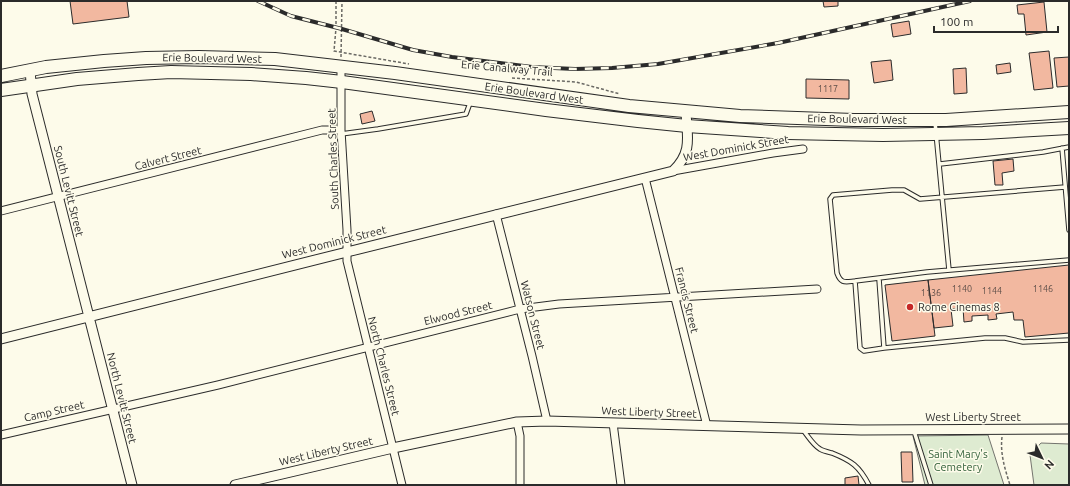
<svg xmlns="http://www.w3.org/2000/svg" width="1070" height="486" font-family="Ubuntu,sans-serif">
  <rect width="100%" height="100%" fill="#fdfbea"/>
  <path fill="#deebd1" stroke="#74746e" d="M988 435 1004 485H925L913 436Z
    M1041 443 1069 444V485H1034L1030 455Z"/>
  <path fill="#f2b8a0" stroke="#2b2b2b" d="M70 1H127L129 17 73 24Z
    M823 1H838V6L824 7Z
    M1044 2 1047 32 1026 35 1024 14H1018L1017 5Z
    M909 21 911 34 893 37 891 24Z
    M1049 51 1053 88 1034 90 1029 53Z
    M1069 57V86L1057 87 1054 58Z
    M891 60 893 80 874 83 871 62Z
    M1010 63 1011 72 997 74 996 65Z
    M966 68 967 93 954 94 953 69Z
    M806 79 849 80V99L806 98Z
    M372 111 375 121 362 124 360 114Z
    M1013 159 1014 171 1002 173 1003 185H995L993 161Z
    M1069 265V333L1025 337 1023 320H1014L1013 312 996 314 997 319 988 320V315L972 316V321L964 322 963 308 951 309 953 326 934 328 928 280Z
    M928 280 935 336 892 341 885 285Z
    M901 452H912L913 482H902Z
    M858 476 859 485H845V478Z"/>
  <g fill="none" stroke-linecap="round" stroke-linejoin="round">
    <defs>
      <path id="service" d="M935 122 949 270
        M341 134 378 129 466 114 470 103
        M1062 148 1069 230
        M940 164 1043 152 1069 147
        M1065 187 920 199 904 190H892L833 195 830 199 837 273C841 284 845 282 855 281L927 272 1069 260
        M879 279 884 348 985 338H1005L1023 342 1069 340
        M855 281 860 348 864 351 884 348
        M803 430C808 436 813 445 820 449 823 451 828 452 832 453 852 461 859 466 869 485
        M914 431 931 485"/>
      <path id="minor" d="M341 66V130L347 230V261L402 485
        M673 171 773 153 803 149
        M645 178 707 426
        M1 211 322 130H341
        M496 214 532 356 547 421
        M517 422 520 436V485
        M613 423 621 485
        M1 435 218 385 520 309 559 304 817 289"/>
      <path id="tertiary" d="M30 70 32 94 132 485
        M1 339 347 252 673 171C693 152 687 136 686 112
        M235 485 393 448 517 422 547 421 861 430 1069 429"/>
      <path id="primary" d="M1 76 46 67 104 61 146 58 199 57 275 59 395 73 629 106 740 116 854 120H946L1069 112
        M1 90 77 79 138 74 171 72 251 74 306 78 342 82 546 110 638 121 687 126 788 133 883 135 983 133 1069 128"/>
    </defs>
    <use href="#service" stroke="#2b2b2b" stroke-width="5.5"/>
    <use href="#minor" stroke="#2b2b2b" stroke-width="9"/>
    <use href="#tertiary" stroke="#2b2b2b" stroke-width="11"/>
    <use href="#primary" stroke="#2b2b2b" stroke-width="14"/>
    <path stroke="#6a6964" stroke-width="1.5" stroke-dasharray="3 2" stroke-linecap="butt" d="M336 1V28L334 51 409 64
      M341 57 342 1
      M512 78 576 82 620 94
      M1002 437C1000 454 1005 469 1010 485"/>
    <use href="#service" stroke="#fdfbea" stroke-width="3.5"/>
    <use href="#minor" stroke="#fdfbea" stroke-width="7"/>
    <use href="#tertiary" stroke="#fdfbea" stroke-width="9"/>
    <use href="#primary" stroke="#fdfbea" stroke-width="12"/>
    <defs>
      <path id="rail" d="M258 1 291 16 342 29 413 50 452 57 532 67 575 69 612 68 658 64 778 43 970 1"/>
    </defs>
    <use href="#rail" stroke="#2b2b2b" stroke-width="4"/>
    <use href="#rail" stroke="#fdfbea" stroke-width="2.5" stroke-dasharray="8" stroke-linecap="butt"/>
  </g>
  <circle fill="#c62828" stroke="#fdfbea" stroke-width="1.5" cx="910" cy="307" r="4"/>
  <g text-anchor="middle" stroke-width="3" stroke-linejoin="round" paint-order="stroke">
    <g font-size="9" fill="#5d4e48">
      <text x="828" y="92">1117</text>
      <text x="962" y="292">1140</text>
      <text x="1043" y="292">1146</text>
      <text x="992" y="294">1144</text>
      <text x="931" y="296">1136</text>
    </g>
    <g font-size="11" fill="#2b2b2b" stroke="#fdfbea">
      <text transform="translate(212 58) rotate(1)" y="4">Erie Boulevard West</text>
      <text transform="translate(507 68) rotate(5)" y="4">Erie Canalway Trail</text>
      <text transform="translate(534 93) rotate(8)" y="4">Erie Boulevard West</text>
      <text transform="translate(857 119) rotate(1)" y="4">Erie Boulevard West</text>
      <text transform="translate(736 148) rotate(-10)" y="4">West Dominick Street</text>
      <text transform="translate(168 158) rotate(-14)" y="4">Calvert Street</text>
      <text transform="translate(333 159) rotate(-92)" y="4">South Charles Street</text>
      <text transform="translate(69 191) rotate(76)" y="4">South Levitt Street</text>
      <text transform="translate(334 242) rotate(-14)" y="4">West Dominick Street</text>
      <text transform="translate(687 300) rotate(76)" y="4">Francis Street</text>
      <text transform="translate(458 313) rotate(-14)" y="4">Elwood Street</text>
      <text transform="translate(533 315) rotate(76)" y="4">Watson Street</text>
      <text transform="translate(384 366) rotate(76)" y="4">North Charles Street</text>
      <text transform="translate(122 398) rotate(76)" y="4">North Levitt Street</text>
      <text transform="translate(54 411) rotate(-13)" y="4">Camp Street</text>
      <text transform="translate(649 412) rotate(2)" y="4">West Liberty Street</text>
      <text x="973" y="421">West Liberty Street</text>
      <text transform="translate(326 451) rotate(-13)" y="4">West Liberty Street</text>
    </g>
    <g font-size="11" fill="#2b2b2b" stroke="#fdfbea" text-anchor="start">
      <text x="918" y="311">Rome Cinemas 8</text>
    </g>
    <g font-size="11" fill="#34623c" stroke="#fdfbea">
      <text x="958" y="458">Saint Mary's<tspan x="958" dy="13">Cemetery</tspan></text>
    </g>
  </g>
  <rect width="1070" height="486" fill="none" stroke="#2b2b2b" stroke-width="4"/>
  <g transform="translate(1042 458) rotate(133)" stroke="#fdfbea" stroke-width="3" paint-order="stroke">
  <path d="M0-3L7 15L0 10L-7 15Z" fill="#2b2b2b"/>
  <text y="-6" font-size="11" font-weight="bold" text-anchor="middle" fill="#2b2b2b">N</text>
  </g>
  <path d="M934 26v6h124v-6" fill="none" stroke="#2b2b2b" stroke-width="2"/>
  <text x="940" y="26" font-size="12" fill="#2b2b2b" stroke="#fdfbea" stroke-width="3" paint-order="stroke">100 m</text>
</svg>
